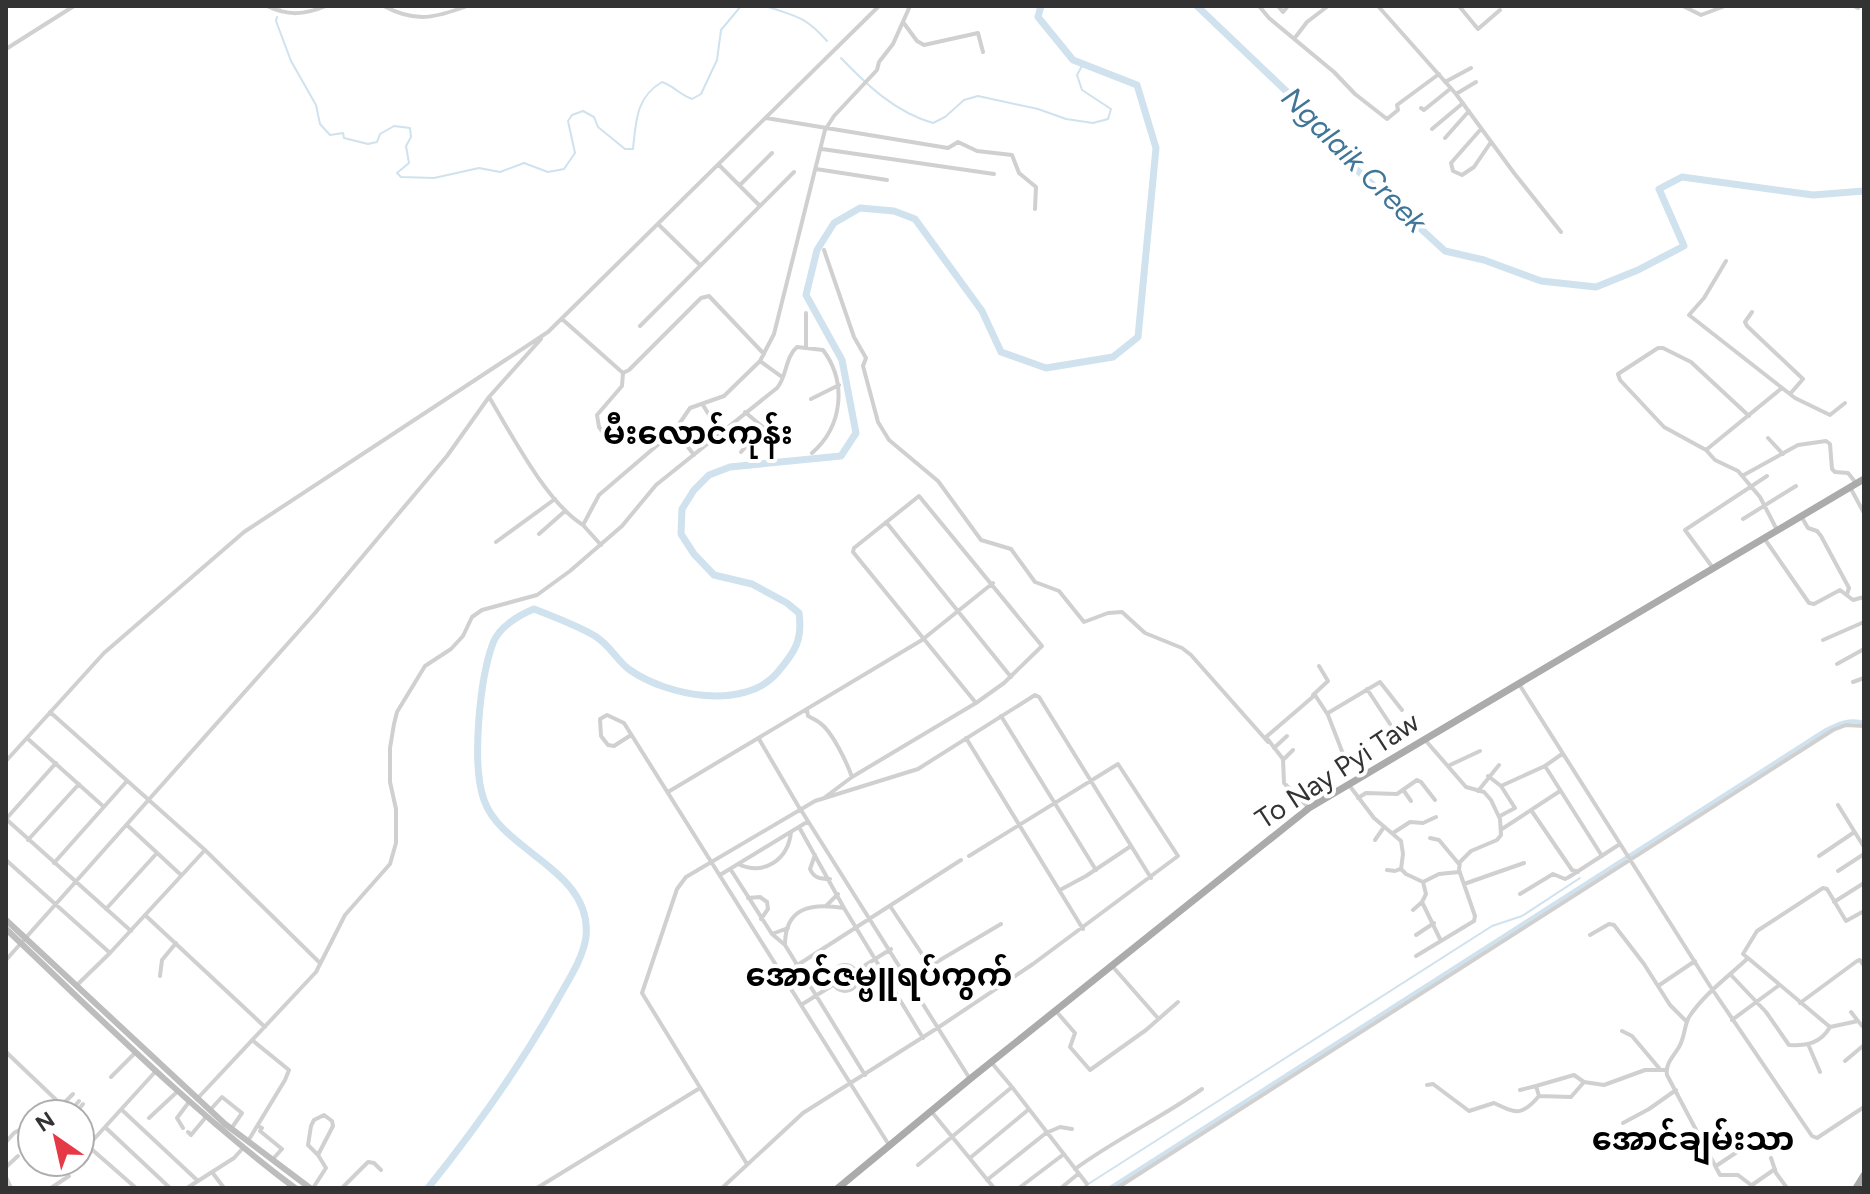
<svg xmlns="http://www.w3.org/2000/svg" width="1870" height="1194" font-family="Figtree,'Noto Sans Myanmar',sans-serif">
  <rect width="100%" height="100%" fill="#fff"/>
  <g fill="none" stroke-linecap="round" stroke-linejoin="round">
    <path stroke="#cfe2ee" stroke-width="2" d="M766 6C796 17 804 15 827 41
      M280 8 282 6
      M277 17 276 21 291 61 316 105 320 124 330 135 343 133 344 138 368 144 377 142 380 134 394 126 410 128 411 137 406 146 409 163 397 173 401 177 434 178 479 168 500 172 524 163 548 172 564 169 575 153 568 121 572 115 583 111 594 117 598 127 625 149H633C636 121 636 97 662 82 674 86 680 95 692 99L701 94 717 60 721 30 741 6
      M841 58C868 86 895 112 933 123L945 117 964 100 978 96 1038 109 1066 119 1093 123 1108 119 1111 109 1082 90 1077 75 1083 64
      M1082 1188 1492 926 1522 916 1580 878"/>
    <path stroke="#cfe2ee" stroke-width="4" d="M1110 1188 1826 730C1838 724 1850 718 1864 723"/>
    <path stroke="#cfe2ee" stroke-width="7" d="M1197 6 1306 110 1357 170 1445 251 1484 260 1541 281 1596 287 1638 270 1684 246 1659 189 1682 177 1813 195 1864 191
      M428 1188C477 1127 521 1065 559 997 569 979 583 958 586 937 593 870 502 852 484 800 471 764 480 678 493 643 499 627 519 615 534 609 554 617 576 625 595 636 611 646 617 661 630 670 667 696 744 711 777 673 794 653 803 641 799 613L787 603 752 584 714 575 694 554 681 534 682 509 694 490 709 475 730 467 841 456 856 433 842 360 806 295 817 250 834 223 860 208 894 211 915 219 982 311 1001 352 1046 368 1113 357 1138 337 1156 148 1137 85 1073 60 1038 17 1041 6"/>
    <path stroke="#d0d0d0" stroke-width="4" d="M267 6C288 16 304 15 326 6
      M384 6C415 23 435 18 467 6
      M1259 6 1269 18 1334 72 1355 94 1387 119 1398 110 1397 105 1439 74
      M1278 6 1283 12 1288 6
      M1378 6 1456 94 1514 173 1561 232
      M1459 6 1478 29 1500 10
      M1683 6 1701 15 1725 6
      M1854 6 1858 8
      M903 22 917 41 924 45 978 33 983 52
      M1294 39 1307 22 1328 6
      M6 49 74 6
      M1445 82 1471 68
      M1456 94 1476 82
      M1421 108 1424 110 1450 89
      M766 118 948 148 958 142 977 151 1012 155 1019 173 1036 187 1035 209
      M1432 129 1463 103
      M1481 129 1451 163 1453 171 1462 175 1474 167 1491 142
      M1445 138 1469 111
      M822 149 994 174
      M719 165 760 206
      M816 169 887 180
      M740 185 772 153
      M658 224 700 265
      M824 250 854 337 866 358 863 366 878 422 889 440 938 481 981 540 1011 549 1035 582 1059 591 1084 622 1108 613 1122 612 1145 633 1182 648 1191 655 1268 742
      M1726 261 1704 298 1689 315 1795 398 1830 415 1845 403
      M1752 312 1745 322 1747 326 1803 379 1790 394
      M562 319 623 373 629 370 701 298 709 296 764 354
      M640 326 794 172
      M806 348V313
      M760 361 782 377
      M489 397C512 435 546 502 583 525
      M811 399 839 385
      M703 405 721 435
      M745 412 779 441
      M1749 416 1691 362 1663 348H1658L1618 374 1620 380 1664 427 1706 450 1715 460 1738 471 1760 497 1777 530
      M675 430 694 455
      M1768 438 1783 454
      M609 441 599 427 597 415 622 386 623 373
      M1706 450 1782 388
      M741 452 763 427
      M1742 476 1798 445 1826 441 1830 444 1832 469 1835 472 1848 473 1856 483
      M1851 489 1864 513
      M1801 516 1808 528 1817 531 1821 536 1849 588 1847 594
      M1743 519 1796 486
      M886 522 1011 677
      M539 534 565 511
      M1764 538 1809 603 1814 604 1840 590 1853 600 1864 597
      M496 542 555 499
      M601 545 583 525 599 495 675 430 690 408 724 396 760 361 774 334 825 130 834 116 877 70 879 62 893 44 910 6
      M1713 568 1685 530 1767 476
      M1823 640 1864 622
      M1837 664 1864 649
      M1853 682 1864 678
      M1519 684 1710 986 1812 1136 1817 1138 1864 1107
      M1367 689 1390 724
      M1313 695 1328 681 1319 666
      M807 710 808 716C812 718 816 720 820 723 832 731 847 763 852 777
      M50 712 205 850 319 962
      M1328 713 1380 682 1402 710
      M1001 716 1096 870
      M631 735 614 746 608 745 601 736 600 719 607 715 624 723 889 1145
      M27 738 104 807
      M966 738 1083 929
      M759 739 800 809
      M1274 748 1287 736
      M1283 760 1293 750
      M6 761 104 653 244 532 548 332 879 6
      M1448 766 1480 751
      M1545 766 1602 856
      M1488 776 1501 786 1515 808 1500 816
      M1349 785 1374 818 1401 841 1403 854 1401 869 1406 874 1423 882 1426 894 1422 902 1441 941
      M1501 786 1545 766 1562 754
      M1404 791 1411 801
      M1478 791 1499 765
      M668 792 922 640 993 583
      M824 798 852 777 976 703 1004 683 1042 646 919 496 854 548 853 552 976 703
      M1358 798 1366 793 1397 794 1417 780 1421 782 1435 800
      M1838 805 1864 847
      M1309 808 1284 783 1283 759 1266 737 1315 695 1328 715 1345 759
      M801 810 970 1079
      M1531 810 1572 870 1578 872
      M6 819 131 931
      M6 819 56 763
      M127 825 181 875
      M799 827 844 908
      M1502 829 1560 791
      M1393 833 1410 822 1423 823 1436 817
      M1430 838 1439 840 1459 864
      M28 840 79 784
      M1375 840 1384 827
      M815 855 810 869C814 878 820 879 830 879
      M1819 856 1853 833
      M6 860 110 953
      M54 863 127 781
      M738 864C764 876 788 860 791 832
      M731 870 772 934 785 945
      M1387 870 1395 871 1400 869
      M1838 871 1864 854
      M720 875 807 822
      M1423 882 1439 874 1459 872
      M1464 884 1524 863
      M1060 890 1086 876 1131 846
      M1520 894 1553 874 1565 879 1569 877 1620 844
      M748 898 760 897 767 902 768 909 761 919
      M1834 902 1864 883
      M827 905 838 894
      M890 906 930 966
      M106 909 157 853
      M1413 910 1422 902
      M145 915 265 1027
      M772 934 788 928
      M1416 935 1434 923
      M1590 935 1609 924 1614 925 1644 964 1670 1005 1686 1021
      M1416 956 1474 921 1475 916 1459 870 1460 862 1471 851 1497 840 1501 835 1500 819 1491 800 1484 792 1466 787 1426 741
      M1748 958 1743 954 1757 931 1823 888 1827 889 1846 921 1864 911
      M6 960 315 613 447 456 489 397 541 339
      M832 978a13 13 0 1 1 26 0a13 13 0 1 1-26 0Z
      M1113 967 1157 1017
      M856 971 891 949
      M782 975 961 860
      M1731 975 1766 1012 1789 1045C1807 1046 1821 1043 1830 1027
      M160 976 162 960 176 943
      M911 981 930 966 1001 924
      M77 985 110 953 205 850
      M1658 986 1695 961
      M1800 1003 1857 961 1860 960 1864 966
      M801 1005 833 985
      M1055 1010 1075 1033 1070 1047 1090 1070 1146 1030 1178 1002
      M1851 1012 1858 1021
      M1732 1020 1778 986
      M1622 1031 1632 1036 1659 1068
      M1808 1044 1820 1072
      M6 1052 71 1114
      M1845 1061 1864 1045
      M991 1062 1012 1087
      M865 1075 785 945C785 906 813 903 844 908L923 1038
      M111 1077 136 1052
      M1427 1085 1433 1084 1469 1111 1494 1103C1517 1114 1522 1116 1539 1096L1571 1097 1584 1082 1604 1085 1645 1070H1666
      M1536 1086 1574 1075 1584 1082
      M1520 1090 1536 1086 1539 1096
      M197 1099 316 972 345 915 390 864 396 843V809L390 782V748L394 724 397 712 425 666 451 649 463 636 472 617 482 610 537 595 570 571 622 526 656 485 777 388C787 377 785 357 797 347L823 350C847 382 843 426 812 453
      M74 1107 78 1110 83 1104
      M211 1109 222 1097 242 1113 231 1129
      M122 1110 198 1181
      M931 1111 994 1188
      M69 1113 79 1101
      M47 1114 61 1106 73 1094
      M149 1118 178 1091
      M80 1123 95 1138 156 1071
      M1623 1123 1649 1109 1676 1090
      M258 1126 262 1128 260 1131 282 1149 272 1160
      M106 1128 170 1188
      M183 1128 177 1118 189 1102
      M188 1132 191 1135 206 1117
      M95 1138 88 1146 136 1188
      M248 1141 285 1080 289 1070 252 1040
      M6 1142 14 1133 32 1123
      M970 1158 1028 1110
      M1771 1158 1776 1173 1787 1188
      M747 1164 642 993 677 889 686 877 815 801 918 769 1035 695 1039 697 1151 878
      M918 1165 1012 1087 1087 1184
      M1716 1166 1740 1150
      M6 1167 18 1156
      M1075 1169C1116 1139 1161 1118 1202 1089
      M212 1172 224 1188
      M6 1177 11 1188
      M987 1180 1046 1133 1060 1127 1072 1129
      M1752 1185 1775 1169
      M51 1188 69 1176
      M187 1188 234 1158 243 1148
      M313 1188 326 1168 318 1155 308 1145 311 1126 314 1120 324 1115 332 1121 333 1126 318 1155
      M342 1188 368 1162 374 1163 381 1170
      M537 1188 700 1088
      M722 1188 803 1113 939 1027 1033 964 1178 856 1118 764 969 856
      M1019 1188 1064 1154
      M1061 1188 1078 1174
      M1117 1188 1833 730 1846 725 1864 726
      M1755 1188 1738 1175H1720L1667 1075C1665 1064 1673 1057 1679 1047 1685 1037 1684 1026 1689 1017 1704 994 1728 977 1748 958L1830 1027 1858 1021 1864 1028"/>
    <path stroke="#bdbdbd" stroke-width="6" d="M6 920 225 1124 310 1188
      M6 929C100 1018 191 1110 295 1188"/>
    <path stroke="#ababab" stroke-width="7" d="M838 1188 970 1079 1309 808 1864 479
      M1856 1188 1864 1175"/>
  </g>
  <g text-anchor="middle" stroke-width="8" stroke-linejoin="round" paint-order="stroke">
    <g font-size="28" fill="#333" stroke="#fff">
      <text transform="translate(1337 770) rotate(-33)" y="10">To Nay Pyi Taw</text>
    </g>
    <g font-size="30" font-style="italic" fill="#3f7597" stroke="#fff">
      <text transform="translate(1354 160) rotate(45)" y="10">Ngalaik Creek</text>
    </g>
    <g font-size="32" font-weight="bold" fill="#000" stroke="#fff">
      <text x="698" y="444">မီးလောင်ကုန်း</text>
      <text x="879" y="986">အောင်ဇမ္ဗူရပ်ကွက်</text>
      <text x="1693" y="1150">အောင်ချမ်းသာ</text>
    </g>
  </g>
  <rect width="1870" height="1194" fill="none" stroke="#333333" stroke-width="16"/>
  <g transform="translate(56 1138) rotate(326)"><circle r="38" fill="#ffffff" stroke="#adadad" stroke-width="2"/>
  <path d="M0-6L14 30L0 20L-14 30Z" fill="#e63946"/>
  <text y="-12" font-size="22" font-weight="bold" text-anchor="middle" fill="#333333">N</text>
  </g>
</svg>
